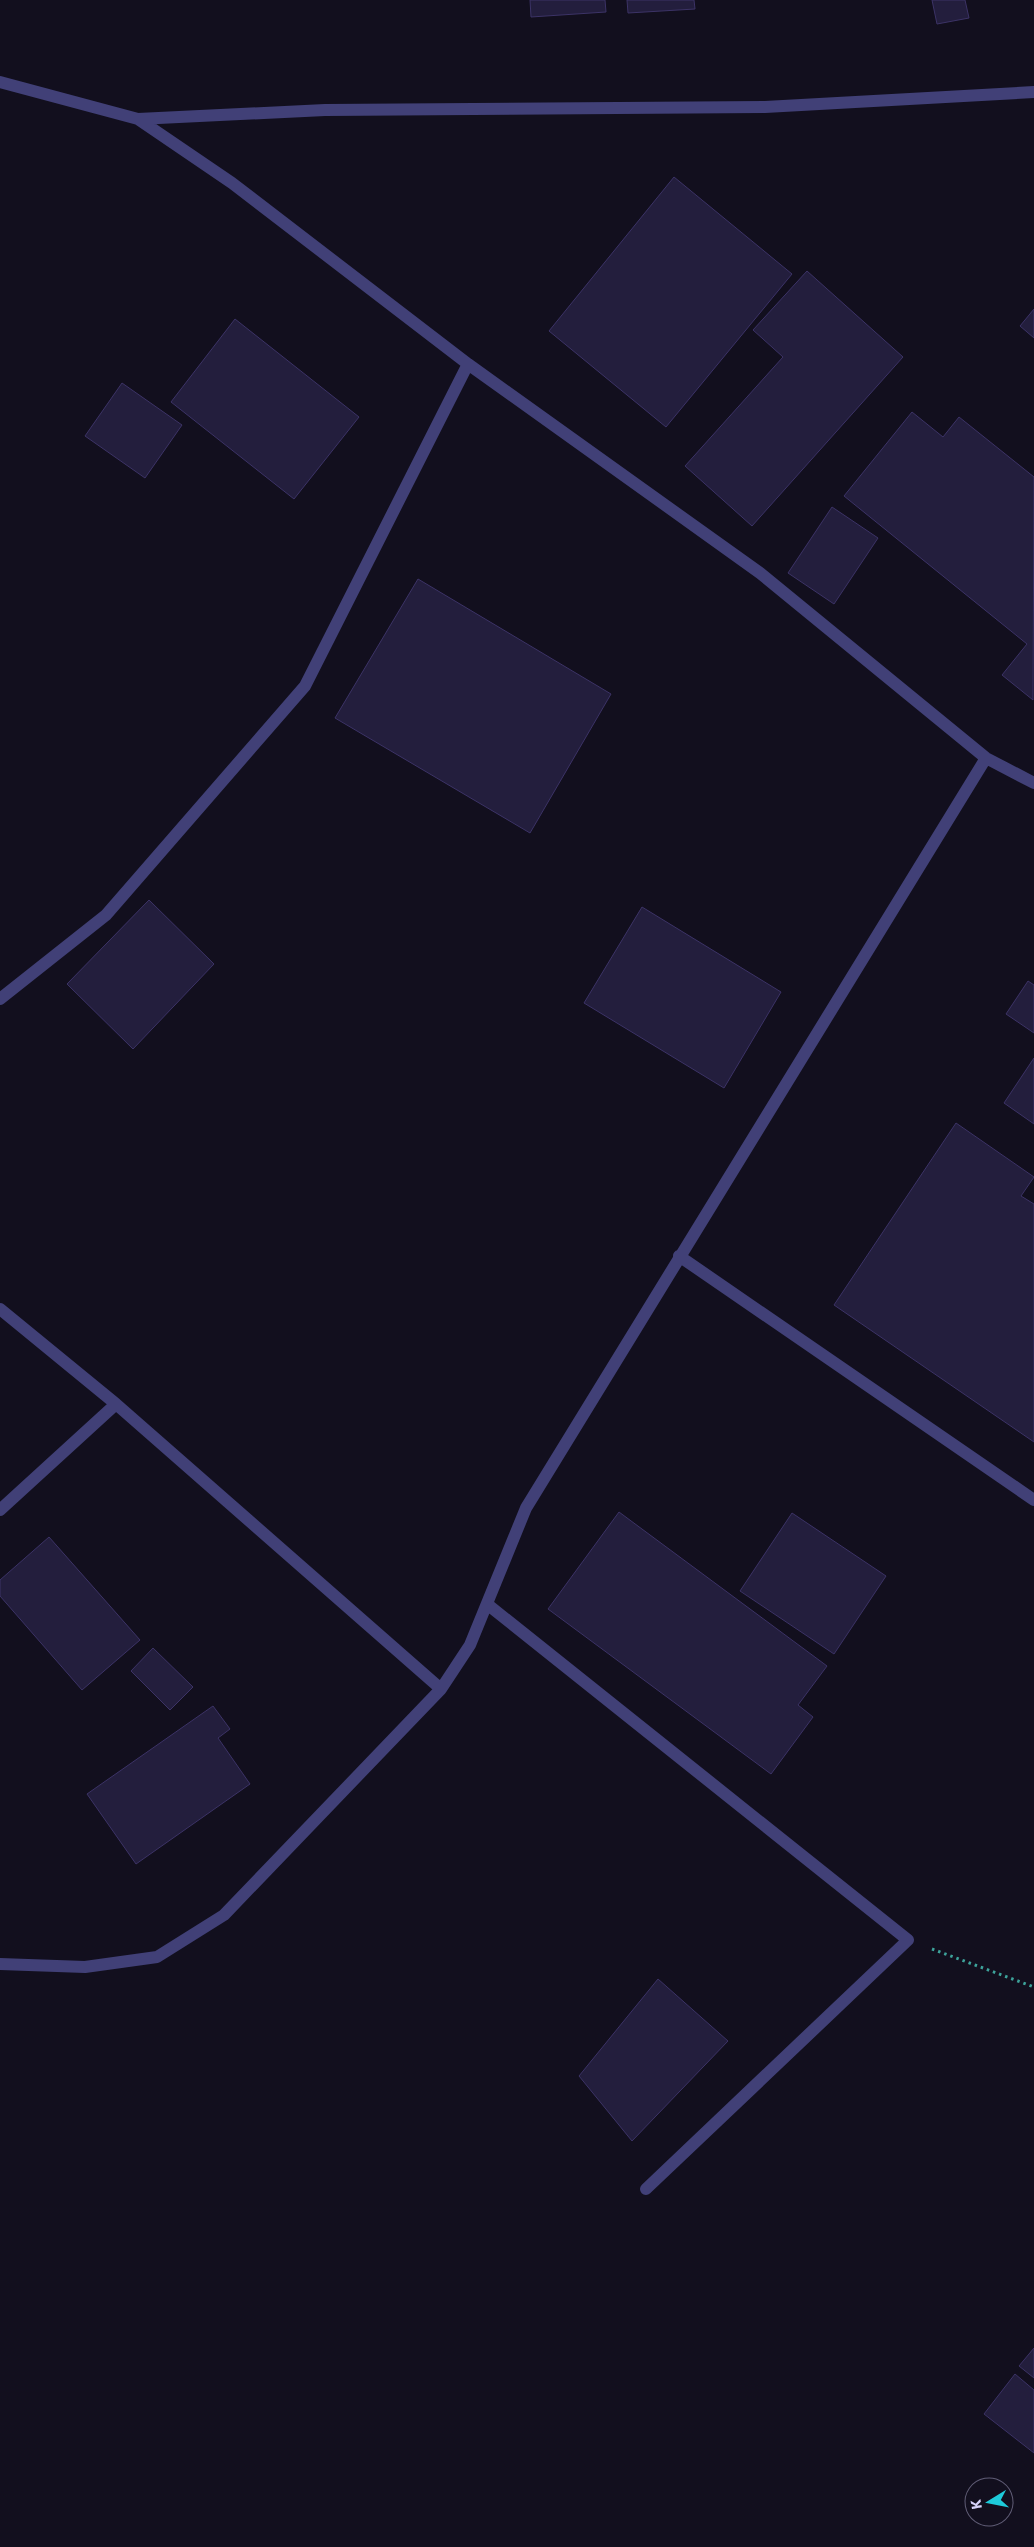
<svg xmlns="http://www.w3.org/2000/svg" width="1034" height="2547" font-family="Commissioner,sans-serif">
  <rect width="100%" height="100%" fill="#120f1e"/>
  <path fill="#231e3d" stroke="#3c3366" d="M530 0H605L606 12 531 17Z
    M627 0H694L695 9 628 13Z
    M932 0H965L969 18 937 24Z
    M674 177 792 274 666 427 549 331Z
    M807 271 903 357 752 526 685 466 783 357 753 330Z
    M1034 309V338L1020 326Z
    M235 319 359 417 294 499 171 402Z
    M122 383 182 425 145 478 85 436Z
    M912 412 943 437 959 417 1034 477 1033 700 1002 675 1027 644 844 496Z
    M832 507 878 538 834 604 788 573Z
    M418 579 611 694 530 833 335 718Z
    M149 900 214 964 133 1049 67 984Z
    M642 907 781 992 724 1088 584 1003Z
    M1028 981 1034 985V1033L1006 1014Z
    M1034 1058V1124L1004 1103Z
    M956 1123 1034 1177 1021 1196 1034 1204V1442L834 1305Z
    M619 1512 827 1666 798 1705 813 1717 771 1774 548 1609Z
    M792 1513 886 1576 834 1654 740 1591Z
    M49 1537 140 1640 82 1690 0 1596V1580Z
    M153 1648 193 1687 170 1710 131 1671Z
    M213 1706 230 1729 218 1738 250 1784 136 1864 87 1794Z
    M658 1979 728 2041 632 2141 579 2076Z
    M1034 2348V2378L1019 2366Z
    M1015 2374 1034 2390V2453L984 2414Z"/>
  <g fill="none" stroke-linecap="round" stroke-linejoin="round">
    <path stroke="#3da29a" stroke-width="3" stroke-dasharray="2.5 4" stroke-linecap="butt" d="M932 1949 1034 1987"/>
    <path stroke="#414077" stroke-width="12" d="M0 82 138 119 325 110 765 107 1034 92
      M138 119 232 183 468 364 760 573 986 758 1034 783
      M0 999 106 915 305 686 468 364
      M679 1256 1034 1500
      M0 1309 116 1404 441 1689 470 1645 526 1508 986 758
      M0 1510 116 1404
      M487 1604 908 1940 646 2189
      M0 1964 85 1967 157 1957 224 1915 441 1689"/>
  </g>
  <g transform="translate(989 2502) rotate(260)"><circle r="24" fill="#120f1e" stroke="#605d76"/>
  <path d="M0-4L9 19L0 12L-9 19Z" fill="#1ecada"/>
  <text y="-8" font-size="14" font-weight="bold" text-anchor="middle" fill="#d6d2f9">K</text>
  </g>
</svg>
